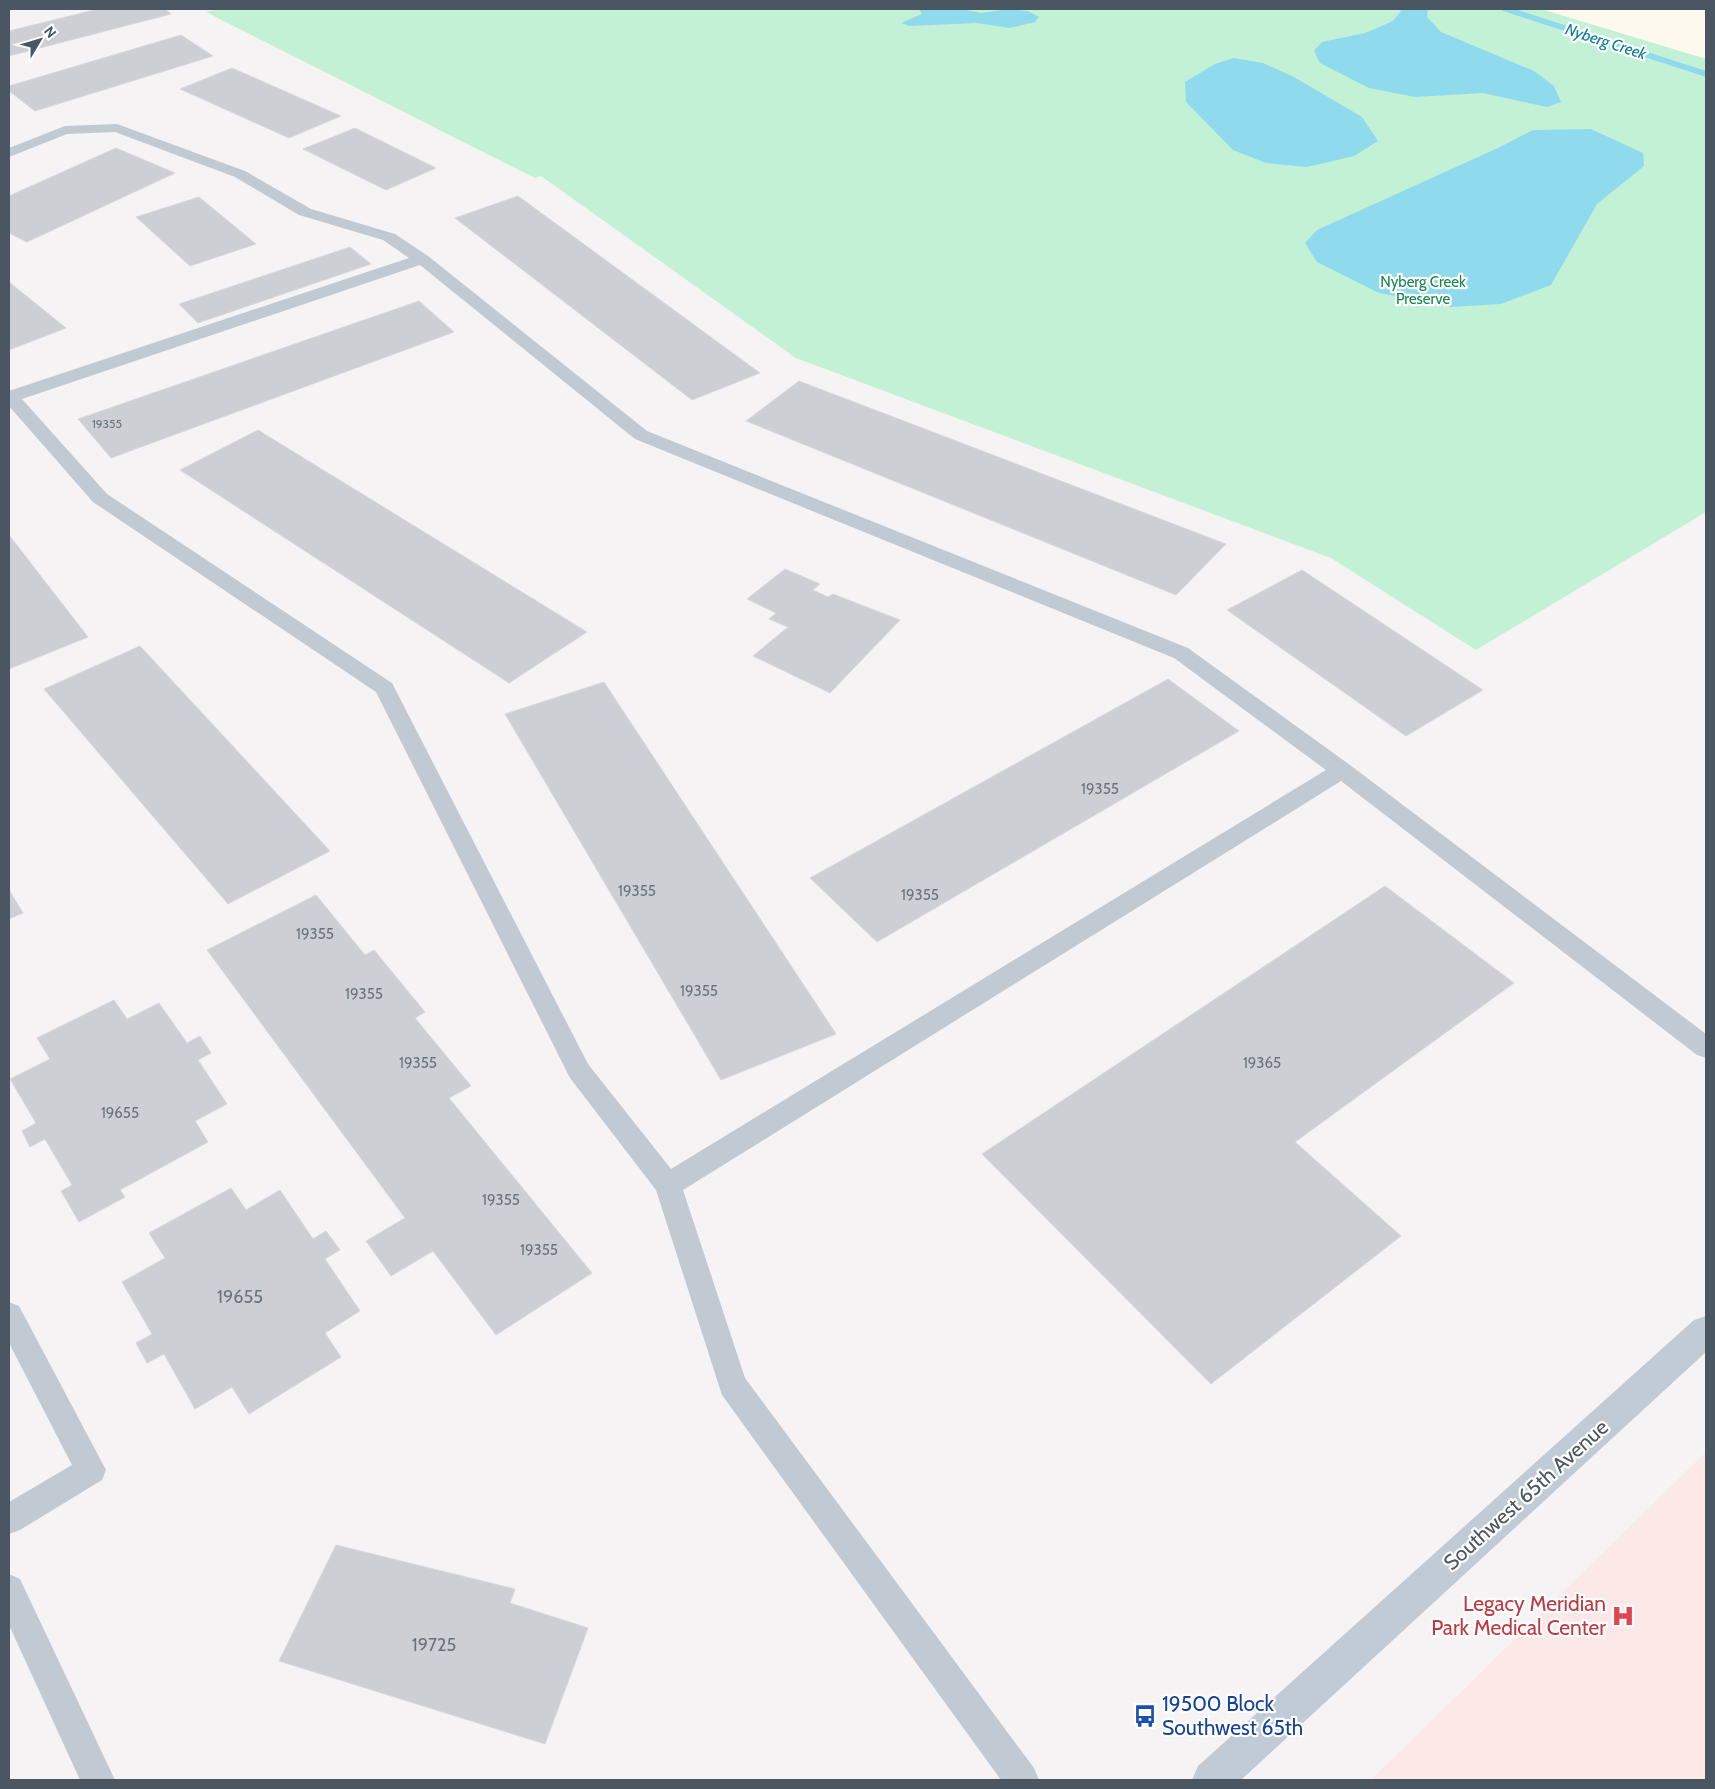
<svg xmlns="http://www.w3.org/2000/svg" width="1715" height="1789" font-family="Cabin,sans-serif">
  <rect width="100%" height="100%" fill="#f5f3f3"/>
  <path fill="#fdf9ef" d="M1541 9H1706V59Z"/>
  <path fill="#fce8e6" d="M1706 1452V1780H1371Z"/>
  <path fill="#c3f1d5" d="M219 9H1541L1706 59V512L1476 650 1331 558 796 358 541 176 535 178 206 12Z"/>
  <path fill="#90daee" d="M919 9H962L981 13 1009 9 1028 11 1039 17 1035 22 1009 28 977 23 910 26 901 23 922 14Z
    M1399 9H1428L1427 17 1441 32 1534 71 1554 86 1561 102 1547 107 1483 93 1415 97 1369 88 1320 63 1314 51 1322 42 1365 33 1393 21 1401 11Z
    M1234 58 1263 63 1294 77 1362 117 1378 141 1354 156 1307 167 1266 163 1233 150 1186 102 1185 82 1215 64Z
    M1591 129 1643 153 1644 166 1597 204 1551 285 1501 304 1451 307 1379 293 1317 262 1305 243 1317 230 1500 147 1533 130Z"/>
  <g fill="none" stroke-linecap="round" stroke-linejoin="round">
    <path fill="#90daee" fill-rule="evenodd" d="M1501 9H1515L1706 71V77L1503 11Z"/>
  </g>
  <path fill="#cdcfd5" stroke="#d7d9de" d="M98 9H165L171 14 9 56V31Z
    M181 35 213 56 35 111 9 91V86Z
    M232 68 341 116 289 138 180 89Z
    M355 128 436 168 386 190 303 149Z
    M116 148 175 173 27 242 9 233V196Z
    M518 196 760 373 692 400 455 218Z
    M199 197 256 244 190 266 136 217Z
    M350 247 371 264 198 323 179 304Z
    M9 282 66 328 9 350Z
    M419 301 454 332 111 458 78 419Z
    M799 381 1226 544 1176 595 746 421Z
    M258 430 587 632 509 683 180 470Z
    M9 535 88 637 9 669Z
    M785 569 820 584 813 590 828 597 833 594 900 620 830 693 753 656 788 627 769 619 776 613 747 599Z
    M1302 570 1483 690 1406 736 1227 610Z
    M140 646 330 851 228 904 44 689Z
    M1168 679 1239 731 877 942 810 878Z
    M604 682 836 1034 721 1080 505 714Z
    M1385 886 1514 983 1295 1142 1401 1236 1211 1384 982 1154Z
    M9 890 23 913 9 919Z
    M316 895 365 955 374 950 425 1012 415 1018 471 1086 449 1098 592 1273 496 1335 433 1251 391 1276 366 1241 405 1218 207 950Z
    M114 1000 127 1019 159 1003 187 1043 200 1036 211 1053 198 1060 227 1104 195 1121 208 1142 120 1190 125 1197 79 1222 61 1191 72 1185 45 1139 30 1147 22 1131 36 1123 10 1079 50 1059 37 1038Z
    M231 1188 246 1210 280 1190 313 1239 326 1231 340 1250 325 1259 360 1311 325 1333 341 1357 249 1414 232 1387 195 1409 164 1354 147 1363 136 1343 152 1334 122 1282 165 1258 149 1233Z
    M336 1545 515 1589 510 1603 588 1628 545 1744 279 1661Z"/>
  <g fill="none" stroke-linecap="round" stroke-linejoin="round">
    <path fill="#c1cad2" fill-rule="evenodd" d="M117 124 245 171 311 209 395 234 428 256 647 431 1188 648 1350 765 1706 1034V1058L1697 1055 1341 781 683 1190 745 1378 1034 1768 1039 1780H1001L722 1395 656 1190 570 1078 376 692 93 502 9 406V390H12L409 258 383 240 299 215 235 177 115 132 67 134 9 157V148L65 126ZM420 265 635 439 1174 658 1326 770 671 1169 588 1064 392 683 107 494 22 399Z
      M9 1302 19 1306 106 1470 102 1480 20 1530 9 1534V1502L72 1465 9 1343Z
      M9 1574 20 1579 115 1780H80L9 1625Z"/>
    <path fill="#c1cbd6" fill-rule="evenodd" d="M1706 1316V1352L1241 1780H1192L1198 1766 1694 1320Z"/>
  </g>
  <defs>
    <symbol id="hospital-bare" viewBox="-9 -9 18 18"><path d="M-5-5h3v3.5h4V-5h3V5h-3V1.5h-4V5h-3Z" fill="#e0444e" stroke="#fff" stroke-width="2.5" paint-order="stroke"/></symbol>
    <symbol id="bus-bare" viewBox="-9 -9 18 18"><path d="M-5-6H5V4H4V6H2V4H-2V6H-4V4H-5ZM-3.5-4V0h7V-4ZM-3.5 1.2v1.5H-2V1.2ZM2 1.2v1.5H3.5V1.2Z" fill="#1a4fb4" stroke="#fff" stroke-width="2.5" paint-order="stroke"/></symbol>
  </defs>
  <g fill-rule="evenodd">
    <use href="#hospital-bare" x="1607" y="1600" width="32" height="32"/>
    <use href="#bus-bare" x="1129" y="1700" width="32" height="32"/>
  </g>
  <g text-anchor="middle" stroke-width="4.5" stroke-linejoin="round" paint-order="stroke">
    <g font-size="12" fill="#6b747e">
      <text x="107" y="428">19355</text>
    </g>
    <g font-size="15" fill="#17864f" stroke="#fff">
      <text x="1423" y="287">Nyberg Creek<tspan x="1423" dy="17">Preserve</tspan></text>
    </g>
    <g font-size="15" fill="#6b747e">
      <text x="1100" y="794">19355</text>
      <text x="637" y="896">19355</text>
      <text x="920" y="900">19355</text>
      <text x="315" y="939">19355</text>
      <text x="699" y="996">19355</text>
      <text x="364" y="999">19355</text>
      <text x="418" y="1068">19355</text>
      <text x="1262" y="1068">19365</text>
      <text x="120" y="1118">19655</text>
      <text x="501" y="1205">19355</text>
      <text x="539" y="1255">19355</text>
    </g>
    <g font-size="16" font-style="italic" fill="#0c7c9b" stroke="#fff">
      <text transform="translate(1606 41) rotate(18)" y="6">Nyberg Creek</text>
    </g>
    <g font-size="18" fill="#6b747e">
      <text x="240" y="1303">19655</text>
      <text x="434" y="1651">19725</text>
    </g>
    <g font-size="21" fill="#4a5661" stroke="#fff">
      <text transform="translate(1526 1495) rotate(-42)" y="7">Southwest 65th Avenue</text>
    </g>
    <g font-size="21" fill="#be3a42" stroke="#fff" text-anchor="end">
      <text x="1606" y="1611">Legacy Meridian<tspan x="1606" dy="24">Park Medical Center</tspan></text>
    </g>
    <g font-size="21" fill="#164399" stroke="#fff" text-anchor="start">
      <text x="1162" y="1711">19500 Block<tspan x="1162" dy="24">Southwest 65th</tspan></text>
    </g>
  </g>
  <rect width="1715" height="1789" fill="none" stroke="#4a5661" stroke-width="20"/>
  <g transform="translate(40 40) rotate(52)" stroke="#ffffff" stroke-width="4" paint-order="stroke">
  <path d="M0-4L9 19L0 12L-9 19Z" fill="#4a5661"/>
  <text y="-8" font-size="14" font-weight="bold" text-anchor="middle" fill="#4a5661">N</text>
  </g>
</svg>
